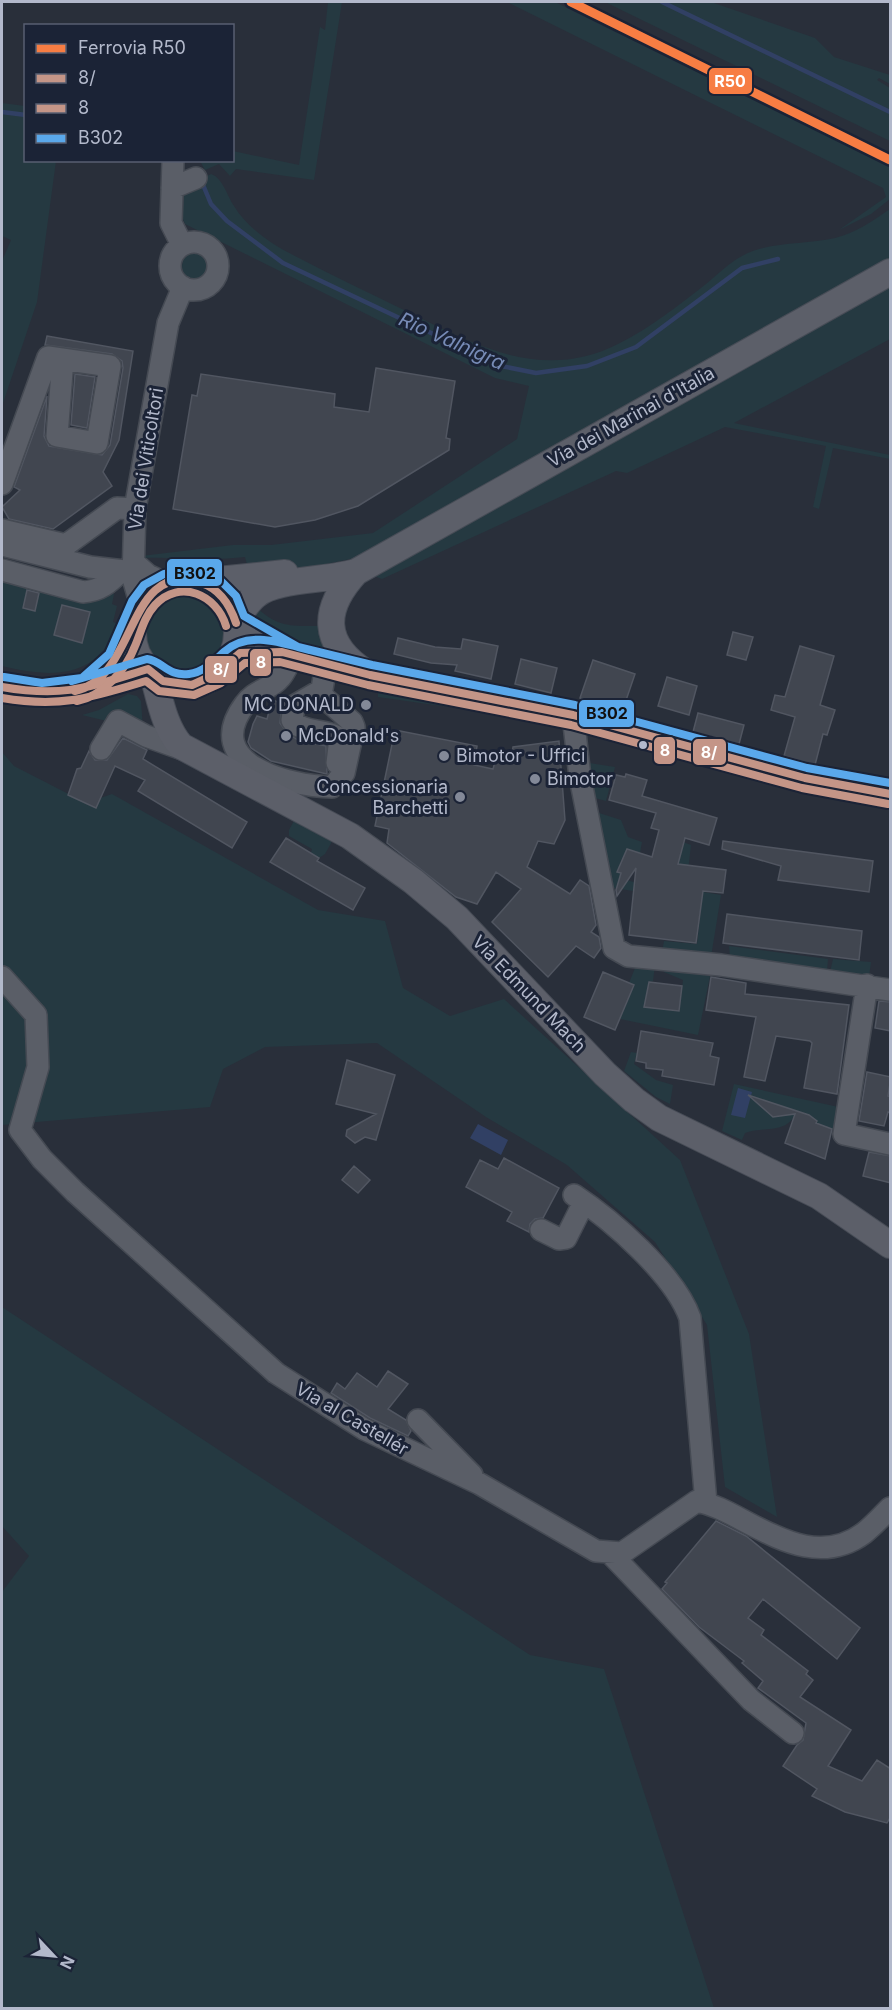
<svg xmlns="http://www.w3.org/2000/svg" width="892" height="2010" font-family="Inter,sans-serif">
  <rect width="100%" height="100%" fill="#292f3a"/>
  <path fill="#253941" d="M328 2H342L314 180 236 169 230 176 219 164 205 170 200 161 232 160 233 151 299 165 320 27 325 30Z
    M507 2H555L890 167V199L871 214 839 230 886 197 883 188Z
    M605 2H711L815 38 834 57 890 75V84L879 78 877 80 890 88V141Z
    M2 103 25 106 26 160 56 161 37 302 2 406V261L11 240 2 236Z
    M211 174C223 178 227 196 234 206 247 228 274 246 297 257 333 276 370 293 406 311 477 346 543 383 620 343 650 328 679 305 706 284 717 275 729 263 742 256 770 241 804 245 835 238 856 233 872 221 890 209V262L355 558 312 567 249 572 245 557C211 561 178 557 144 558L141 556 233 545H271L373 533 517 439 529 386 495 378 185 224 182 217 185 187Z
    M182 266a13 13 0 1 1 26 0a13 13 0 1 1-26 0Z
    M890 282V339L734 423 890 455V459L833 448 819 509 813 507 826 446 725 427 627 473 616 471 382 579 371 575Z
    M2 576 77 596 114 594 112 604 117 606 113 622 118 624C97 680 52 678 2 666Z
    M144 630a40 40 0 1 1 80 0a40 40 0 1 1-80 0Z
    M255 606C278 628 291 626 322 626L332 655 294 645 255 622 253 614Z
    M378 692 420 696 488 708 492 713 378 697Z
    M128 694 137 696 141 701 143 730 82 715 99 710Z
    M2 752 14 766 86 803 112 794 318 910 385 921 403 988 450 1016 504 999 680 1160 749 1334 777 1517 725 1487 707 1325 655 1242 567 1165 486 1117 377 1043 265 1047 223 1069 210 1107 2 1125Z
    M583 762 615 767 606 801 591 797Z
    M596 812 621 820 628 837 642 842 640 853 621 860 618 872 621 873 620 878 647 886 658 845V833L691 845 686 889 721 895 711 957 662 952 664 941 697 944 701 908 632 900 633 891 614 888 608 884Z
    M296 817 334 838 325 854 319 858 311 853 312 849 289 836V830Z
    M729 946 828 959 827 972 730 958Z
    M833 959 871 962 869 977 830 972Z
    M637 963 655 965 653 981 649 982 647 1007 679 1011 683 980 664 972 663 967 710 976 698 1035 620 1019 634 986 629 983Z
    M631 1052 637 1053 634 1064 656 1080 673 1085 670 1104 656 1097 624 1071Z
    M734 1084 843 1108 836 1131 816 1123 817 1121 797 1111C787 1135 765 1126 745 1133L742 1140 722 1131Z
    M2 1307 530 1655 604 1669 714 2008H2V1592L29 1556 2 1526Z"/>
  <path fill="#314064" d="M738 1088 752 1092 745 1118 731 1115Z
    M478 1124 508 1140 501 1155 470 1138Z"/>
  <g fill="none" stroke-linecap="round" stroke-linejoin="round">
    <path stroke="#314064" stroke-width="4.5" d="M662 2 890 112
      M2 112 26 115
      M201 180 211 204 227 221 283 263 501 366 536 373 587 366 636 347 742 268 778 259"/>
  </g>
  <path fill="#414650" stroke="#515661" stroke-width="1.5" d="M47 336 133 351 119 440 103 472 112 486 53 529 9 519 2 507 20 490 14 487 47 396 44 436 49 446 102 455 110 445 123 368 122 361 112 354 45 345Z
    M376 368 455 381 446 438 450 439 449 450 358 506 315 520 275 527 173 509 192 395 197 396 201 374 335 394 334 407 369 412Z
    M75 374 95 377 87 428 71 425Z
    M27 590 39 593 35 611 23 608Z
    M62 605 90 612 82 643 54 635Z
    M733 632 753 637 746 660 727 655Z
    M398 638 435 647 461 649 463 639 498 646 491 679 455 671 457 665 431 663 394 654Z
    M800 646 834 656 820 705 835 710 827 735 823 734 815 765 784 756 795 717 771 710 775 695 785 697Z
    M521 659 557 668 551 693 515 684Z
    M593 660 635 674 622 712 580 698Z
    M667 677 697 686 689 715 658 706Z
    M272 700 282 703 280 723 287 733 298 740 326 746 327 774 271 761 251 748 248 742 253 724 257 716 267 719Z
    M698 713 744 725 739 744 693 732Z
    M395 730 477 746 474 765 493 769 498 751 512 754 513 747 559 741 565 820 554 844 538 841 527 867 570 894 580 880 589 886 596 925 591 932 599 937 601 948 594 958 576 946 548 977 492 922 521 889 496 872 477 904 456 897 387 843 389 829 375 826Z
    M123 738 147 750 143 759 247 822 232 848 138 791 145 780 115 766 96 808 68 795 77 769 81 768 89 751 95 760H107Z
    M626 774 647 780 642 796 717 818 709 845 685 838 678 864 726 870 723 893 703 891 696 943 629 935 636 868 617 896 616 890 621 873 617 872 627 849 652 857 659 830 651 828 656 813 609 800 616 775 625 777Z
    M286 838 319 858 317 861 365 888 353 910 270 862Z
    M723 841 873 861 869 892 778 880 781 866 722 849Z
    M727 914 862 931 859 960 723 943Z
    M603 972 634 985 615 1030 584 1017Z
    M711 977 746 983 745 994 849 1005 837 1094 804 1088 812 1043 810 1041 776 1036 765 1081 744 1077 756 1017 706 1010Z
    M649 982 682 986 679 1011 644 1007Z
    M879 1001 891 1002V1031L875 1028Z
    M641 1031 713 1043 710 1056 719 1058 714 1085 662 1076 663 1070 646 1068V1063L636 1061Z
    M347 1060 395 1075 376 1140 365 1137 355 1143 346 1136 347 1130 376 1114 336 1104Z
    M867 1072 891 1077 888 1096 891 1097V1113L888 1112 884 1126 859 1121Z
    M748 1095 809 1115 817 1121 816 1123 832 1129 825 1159 785 1143 795 1114 773 1117Z
    M869 1152 891 1156V1183L863 1176Z
    M504 1158 559 1188 543 1218 535 1219 530 1224 529 1232 507 1221 512 1212 466 1187 480 1160 498 1169Z
    M354 1166 370 1180 358 1193 342 1180Z
    M388 1371 408 1384 388 1409 406 1420 411 1431 408 1436 370 1418 331 1393 337 1383 345 1389 357 1373 377 1387Z
    M716 1521 746 1536 860 1628 837 1659 763 1599 748 1618 764 1630 761 1635 808 1671 806 1674 813 1680 800 1697 851 1730 828 1766 862 1781 877 1760 891 1769V1816L887 1823 845 1812 812 1796 817 1789 783 1766 797 1745 803 1740 806 1723 758 1688 763 1681 742 1663 744 1661 699 1627 662 1589 667 1583 665 1582Z"/>
  <g fill="none" stroke-linecap="round" stroke-linejoin="round">
    <defs>
      <path id="minor" d="M173 160 171 223 182 245
        M172 188 196 178
        M170 266a24 24 0 1 1 48 0a24 24 0 1 1-48 0Z
        M2 484 48 357 110 366 97 443 57 436 63 359
        M2 530 66 545 117 508 135 509
        M2 545 90 567 133 572
        M133 562 148 575 167 584
        M2 570 83 592C100 591 109 583 121 571
        M141 606 133 578 135 509 168 323 183 287
        M292 656C288 664 285 674 278 680 268 690 254 691 245 704 200 764 288 786 332 787L344 773 354 727 352 722 321 695 326 665
        M320 691 294 706 292 720C301 734 327 728 340 739L337 763
        M573 715 580 777 614 948 628 956 721 965 890 990
        M101 749 118 721 146 736 188 751
        M2 977 36 1015 38 1067 20 1130 42 1159 75 1192 276 1373 364 1429 480 1484 596 1551 622 1553 697 1501C716 1505 731 1514 748 1523 784 1542 825 1562 864 1533 873 1526 882 1516 890 1508
        M867 985 844 1134 890 1144
        M574 1195C612 1220 675 1275 690 1318L706 1503
        M541 1230 559 1239 566 1238 584 1202
        M418 1420 472 1475
        M609 1552 751 1700 793 1733"/>
      <path id="major" d="M356 572C322 609 321 643 365 672
        M133 633a52 52 0 1 1 104 0a52 52 0 1 1-104 0Z
        M198 582 285 573
        M235 620C242 612 248 601 256 595 276 578 328 581 356 572L890 272
        M236 623 282 652 324 665 573 715 805 778 890 794
        M153 675C160 699 164 727 181 746L350 836 413 881 457 918 605 1074 634 1100 659 1118 819 1196 890 1245
        M2 687C15 689 30 693 43 693 80 694 113 679 148 669"/>
    </defs>
    <use href="#minor" stroke="#454a53" stroke-width="24"/>
    <use href="#major" stroke="#474c56" stroke-width="28"/>
    <use href="#minor" stroke="#5a5e67" stroke-width="21"/>
    <use href="#major" stroke="#5c5f69" stroke-width="26"/>
    <defs>
      <path id="bus-1" d="M2 687C65 698 89 687 148 669L163 681 192 685 216 674 240 653 282 652 370 675 573 715 805 778 890 794
        M75 691C139 677 125 559 201 583 220 589 230 605 236 623"/>
      <path id="bus-2" d="M2 698C61 708 90 698 146 681L159 691 194 695 221 683 245 663 280 662 368 685 571 725 802 788 888 804
        M77 701C103 696 126 670 135 646 141 632 144 617 155 605 180 578 217 595 226 626"/>
      <path id="bus-3" d="M4 677 42 683 82 678 109 654 132 601 144 585 164 574 189 571 221 581 236 596 244 616 298 647 372 665 575 705 807 768 890 783
        M72 681 147 659C163 661 168 677 189 674 204 672 213 662 224 652 248 630 282 643 309 650"/>
    </defs>
    <use href="#bus-1" stroke="#1b2336" stroke-width="12"/>
    <use href="#bus-2" stroke="#1b2336" stroke-width="12"/>
    <use href="#bus-3" stroke="#1b2336" stroke-width="12"/>
    <use href="#bus-1" stroke="#c49587" stroke-width="8"/>
    <use href="#bus-2" stroke="#c49587" stroke-width="8"/>
    <use href="#bus-3" stroke="#5aa8eb" stroke-width="8"/>
    <defs>
      <path id="rail-1" d="M571 2 890 160"/>
    </defs>
    <use href="#rail-1" stroke="#1b2336" stroke-width="14"/>
    <use href="#rail-1" stroke="#f77d43" stroke-width="9"/>
  </g>
  <g fill="#838998" stroke="#1b2336" stroke-width="2">
    <circle cx="366" cy="705" r="6"/>
    <circle cx="286" cy="736" r="6"/>
    <circle cx="444" cy="756" r="6"/>
    <circle cx="535" cy="779" r="6"/>
    <circle cx="460" cy="797" r="6"/>
  </g>
  <circle fill="#b3b9cb" stroke="#1b2336" stroke-width="2" cx="643" cy="745" r="5"/>
  <g text-anchor="middle" stroke-width="6" stroke-linejoin="round" paint-order="stroke">
    <g font-size="18" fill="#b3b9cb" stroke="#1b2336">
      <text transform="translate(631 417) rotate(-29)" y="6">Via dei Marinai d'Italia</text>
      <text transform="translate(146 459) rotate(-81)" y="6">Via dei Viticoltori</text>
      <text transform="translate(529 994) rotate(46)" y="6">Via Edmund Mach</text>
      <text transform="translate(352 1419) rotate(30)" y="6">Via al Castellér</text>
    </g>
    <g font-size="18" fill="#b3b9cb" stroke="#1b2336" text-anchor="start">
      <text x="354" y="711" text-anchor="end">MC DONALD</text>
      <text x="298" y="742">McDonald's</text>
      <text x="456" y="762">Bimotor - Uffici</text>
      <text x="547" y="785">Bimotor</text>
      <text x="448" y="793" text-anchor="end">Concessionaria<tspan x="448" dy="21">Barchetti</tspan></text>
    </g>
    <g font-size="20" font-style="italic" fill="#778bb6" stroke="#1b2336">
      <text transform="translate(452 341) rotate(24)" y="7">Rio Valnigra</text>
    </g>
  </g>
  <g stroke="#1b2336" stroke-width="2">
    <rect x="708" y="67" width="45" height="28" rx="6" fill="#f77d43"/>
    <rect x="166" y="558" width="57" height="29" rx="6" fill="#5aa8eb"/>
    <rect x="249" y="648" width="23" height="29" rx="6" fill="#c49587"/>
    <rect x="204" y="655" width="34" height="29" rx="6" fill="#c49587"/>
    <rect x="578" y="699" width="57" height="29" rx="6" fill="#5aa8eb"/>
    <rect x="653" y="736" width="23" height="29" rx="6" fill="#c49587"/>
    <rect x="692" y="738" width="35" height="28" rx="6" fill="#c49587"/>
  </g>
  <g font-size="16" text-anchor="middle" font-weight="bold" fill="#fff">
    <text x="730" y="87">R50</text>
    <text x="261" y="668">8</text>
    <text x="221" y="675">8/</text>
    <text x="665" y="756">8</text>
    <text x="709" y="758">8/</text>
  </g>
  <g font-size="16" text-anchor="middle" font-weight="bold" fill="#111">
    <text x="195" y="579">B302</text>
    <text x="607" y="719">B302</text>
  </g>
  <rect width="892" height="2010" fill="none" stroke="#b3b9cb" stroke-width="6"/>
  <rect x="24" y="24" width="210" height="138" fill="#1b2336" stroke="#585f72" stroke-width="1.5"/>
  <rect x="36" y="44" width="30" height="9" fill="#f77d43" stroke="#585f72" stroke-width="1.5"/>
  <text x="78" y="54" font-size="18" fill="#b3b9cb">Ferrovia R50</text>
  <rect x="36" y="74" width="30" height="9" fill="#c49587" stroke="#585f72" stroke-width="1.5"/>
  <text x="78" y="84" font-size="18" fill="#b3b9cb">8/</text>
  <rect x="36" y="104" width="30" height="9" fill="#c49587" stroke="#585f72" stroke-width="1.5"/>
  <text x="78" y="114" font-size="18" fill="#b3b9cb">8</text>
  <rect x="36" y="134" width="30" height="9" fill="#5aa8eb" stroke="#585f72" stroke-width="1.5"/>
  <text x="78" y="144" font-size="18" fill="#b3b9cb">B302</text>
  <g transform="translate(54 1956) rotate(116)" stroke="#1b2336" stroke-width="4.5" paint-order="stroke">
  <path d="M0-4.5L10 22L0 15L-10 22Z" fill="#b3b9cb"/>
  <text y="-9" font-size="16" font-weight="bold" text-anchor="middle" fill="#b3b9cb">N</text>
  </g>
</svg>
